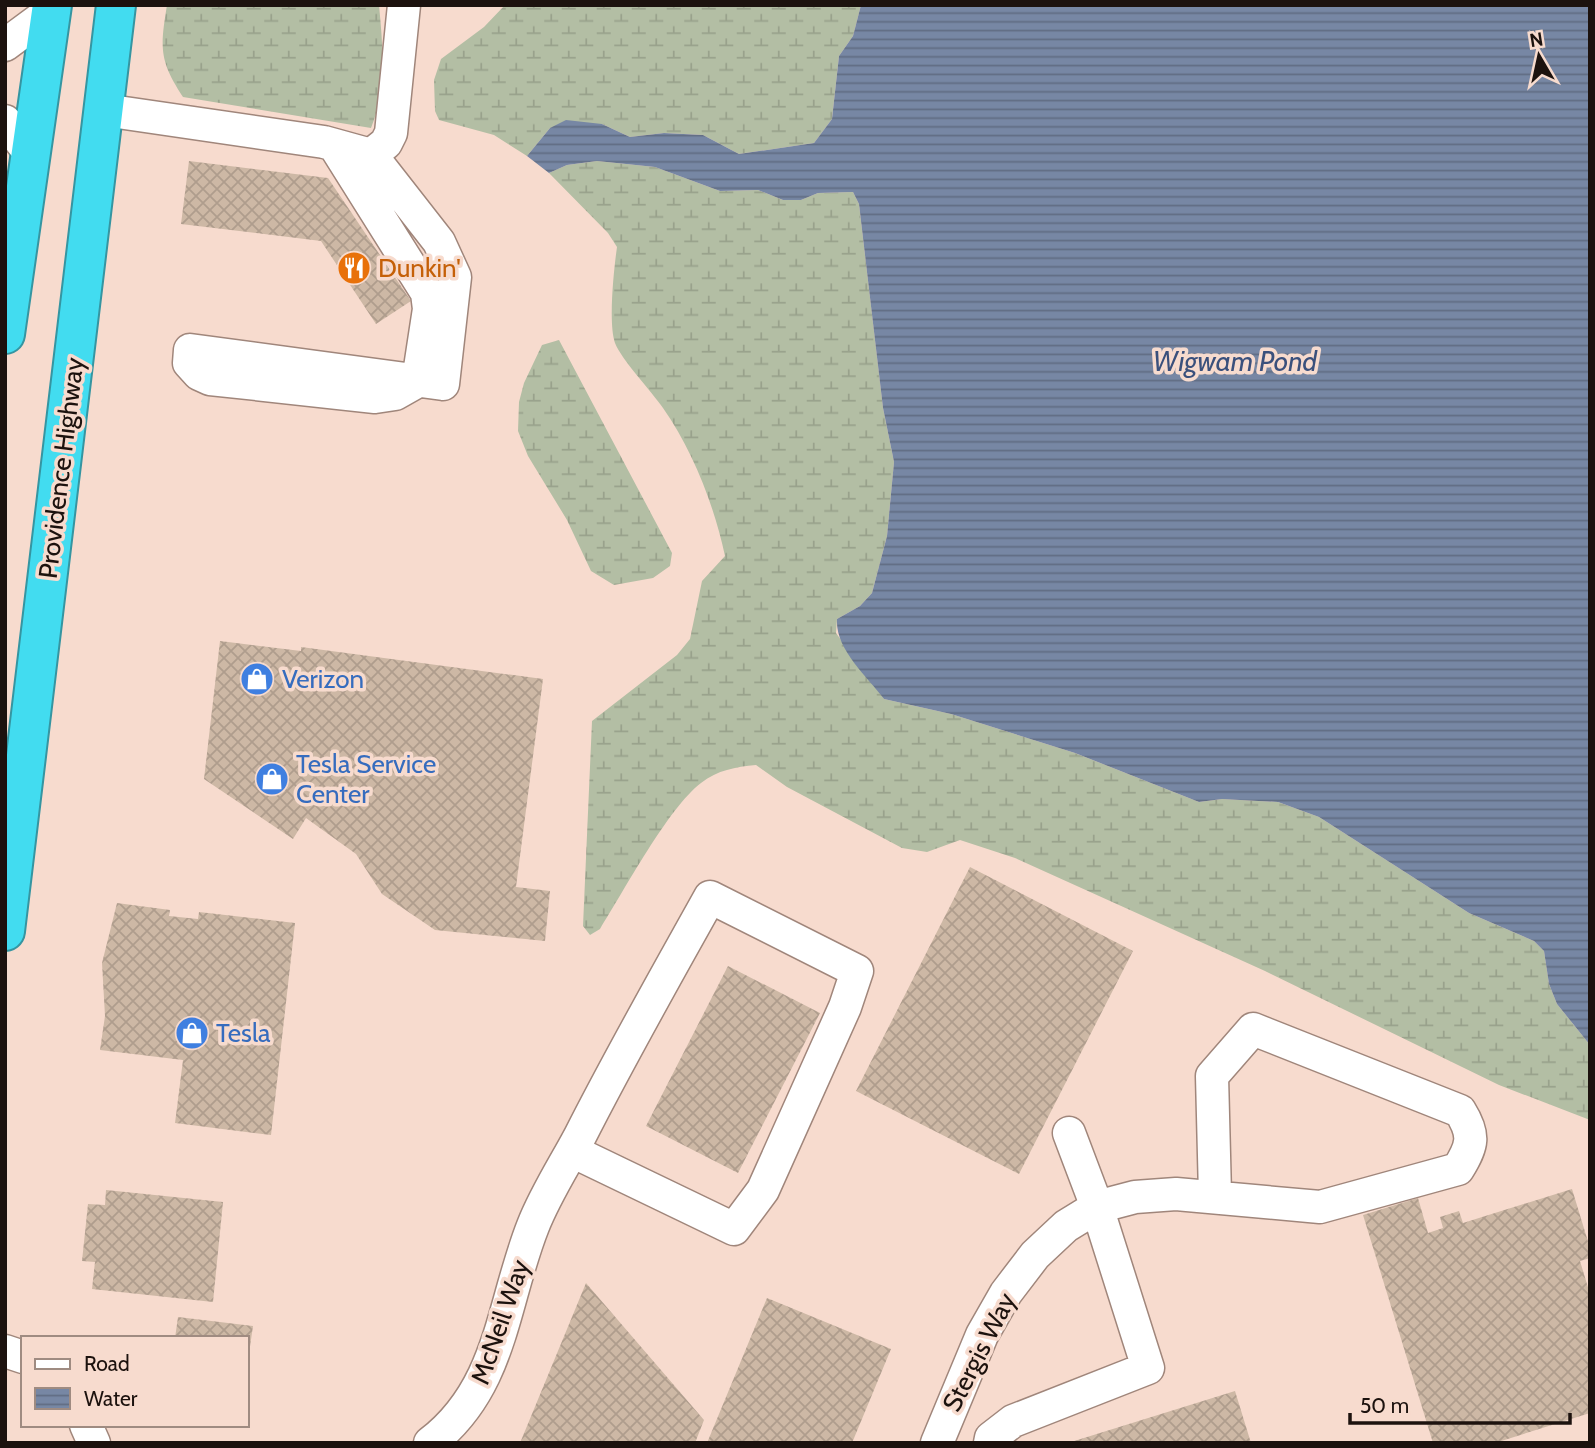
<svg xmlns="http://www.w3.org/2000/svg" width="1595" height="1448" font-family="Cabin,sans-serif">
  <defs>
    <pattern id="wetland-marsh" width="20" height="14" patternUnits="userSpaceOnUse" patternTransform="scale(1.75)"><rect width="20" height="14" fill="#b3bea4"/><path d="M1 5h8M5 5V1M11 12h8M15 12V8" fill="none" stroke="#99a28c"/></pattern>
    <pattern id="water-rules" width="6" height="5" patternUnits="userSpaceOnUse" patternTransform="scale(1.75)"><rect width="6" height="5" fill="#7787a4"/><path d="M0 2.5h6" fill="none" stroke="#616d84"/></pattern>
    <pattern id="building-cross-hatch" width="8" height="8" patternUnits="userSpaceOnUse" patternTransform="scale(1.75)"><rect width="8" height="8" fill="#cdb8a5"/><path d="M0 0l8 8M0 8l8-8" fill="none" stroke="#af9d8d"/></pattern>
  </defs>
  <rect width="100%" height="100%" fill="#f7dbce"/>
  <path fill="url(#wetland-marsh)" d="M167 5H379C383 48 387 88 371 128L183 97C159 60 160 48 167 5Z
    M505 5H861L853 36 839 56 832 119 814 143 739 154 703 135 664 133 630 137 602 124 550 128 527 156 494 135 439 120 435 111 434 80 441 59 484 27Z
    M597 161 655 167 720 191 758 190 783 200H801L818 193 853 192 859 204 883 408 894 462 887 536 872 593 860 606 837 619 836 633 884 699 951 714 1075 753 1199 802 1222 799 1278 802 1319 817 1469 913 1534 941 1544 951 1549 984 1557 1004 1590 1045V1120L1499 1085 1265 971 1015 858 960 840 927 852 902 848 787 787 756 765C735 767 718 770 701 783 668 808 624 891 600 929L590 935 583 926 592 721 677 655 690 639 702 581 725 556C714 505 693 451 663 408 652 392 621 359 615 343 608 323 614 268 617 247L608 233 549 173 567 165Z
    M559 340 672 553 670 566 653 578 614 585 591 571 567 520 528 456 518 431 519 402 524 383 542 345Z"/>
  <path fill="url(#water-rules)" d="M861 5H1590V1045L1557 1004 1549 984 1544 951 1534 941 1469 913 1319 817 1278 802 1222 799 1199 802 1075 753 951 714 884 699C867 676 835 649 837 619L860 606 872 593 887 536 894 462 883 408 859 204 853 192 818 193 801 200H783L758 190 720 191 655 167 597 161 567 165 549 173 527 156 550 128 566 120 602 124 630 137 664 133 703 135 739 154 814 143 832 119 839 56 853 36Z"/>
  <path fill="url(#building-cross-hatch)" d="M189 161 328 178 411 301 376 324 321 241 181 224Z
    M220 641 301 651V647L543 679 516 887 550 891 545 941 435 930 382 894 356 854 306 818 293 839 204 779Z
    M970 867 1133 951 1019 1174 856 1091Z
    M117 903 170 910 169 916 198 919 199 912 295 923 271 1135 175 1123 183 1060 100 1050 105 1016 102 963Z
    M728 966 820 1013 738 1173 646 1126Z
    M1572 1189 1590 1248V1258L1580 1261 1590 1294V1413L1495 1443H1433L1363 1215 1418 1198 1428 1233 1443 1228 1440 1217 1459 1211 1463 1223Z
    M106 1190 223 1202 213 1302 92 1289 95 1262 82 1261 88 1204 105 1205Z
    M586 1283 704 1420 695 1443H520Z
    M767 1298 891 1349 852 1443H707Z
    M178 1317 253 1326 248 1360 247 1338H175Z
    M1235 1391 1251 1443H1071V1442Z"/>
  <g fill="none" stroke-linecap="round" stroke-linejoin="round">
    <defs>
      <path id="minor" d="M5 45 51 11
        M104 110 324 142 371 155 439 242 455 277 443 384C359 373 274 361 190 350L189 363 199 374 210 379 375 397 395 394 418 381 429 309 427 293 334 145
        M5 121 32 156
        M371 155 386 143 391 133 404 5
        M5 1351 23 1357
        M86 1425 94 1443
        M430 1443C502 1388 502 1304 533 1226 545 1195 564 1166 580 1136 621 1055 666 976 710 897L857 971 845 1007 763 1190 734 1229 572 1151
        M937 1443 982 1335 1006 1293 1035 1255 1066 1226 1097 1207 1135 1197 1176 1194 1320 1207 1458 1169C1473 1145 1475 1135 1460 1111L1253 1029 1212 1076 1215 1195
        M990 1443 991 1438 1013 1421 1148 1368 1097 1207 1069 1133"/>
      <path id="highway" d="M5 334 52 5
        M5 931 116 5"/>
    </defs>
    <use href="#minor" stroke="#a0867b" stroke-width="35"/>
    <use href="#highway" stroke="#3595a1" stroke-width="42"/>
    <use href="#minor" stroke="#fff" stroke-width="32"/>
    <use href="#highway" stroke="#42dcf0" stroke-width="38"/>
  </g>
  <defs>
    <symbol id="restaurant-disc" viewBox="-11 -11 22 22"><circle r="9.5" fill="#e8710a" stroke="#f7dbce"/><path d="M-5-6h1v4h1v-4h1v4h1v-4h1v5L-1.5 .5V6h-2V.5L-5-1ZM5-6V6H3V1.5H1.5Q1.5-4 5-6Z" fill="#fff"/></symbol>
    <symbol id="shop-disc" viewBox="-11 -11 22 22"><circle r="9.5" fill="#3f7fe0" stroke="#f7dbce"/><path d="M-5-2.5h2.3a2.7 3.5 0 0 1 5.4 0H5L5.5 6h-11ZM-1.5-2.5h3a1.5 2.3 0 0 0-3 0Z" fill="#fff"/></symbol>
  </defs>
  <g fill-rule="evenodd">
    <use href="#restaurant-disc" x="335" y="249" width="38" height="38"/>
    <use href="#shop-disc" x="238" y="660" width="38" height="38"/>
    <use href="#shop-disc" x="253" y="760" width="38" height="38"/>
    <use href="#shop-disc" x="173" y="1014" width="38" height="38"/>
  </g>
  <g text-anchor="middle" stroke-width="7" stroke-linejoin="round" paint-order="stroke">
    <g font-size="26" fill="#c56008" stroke="#f7dbce" text-anchor="start">
      <text x="378" y="277">Dunkin'</text>
    </g>
    <g font-size="26" fill="#1c120e" stroke="#f7dbce">
      <text transform="translate(61 468) rotate(-83)" y="9">Providence Highway</text>
      <text transform="translate(500 1322) rotate(-71)" y="9">McNeil Way</text>
      <text transform="translate(979 1352) rotate(-63)" y="9">Stergis Way</text>
    </g>
    <g font-size="26" fill="#366cbe" stroke="#f7dbce" text-anchor="start">
      <text x="282" y="688">Verizon</text>
      <text x="296" y="773">Tesla Service<tspan x="296" dy="30">Center</tspan></text>
      <text x="216" y="1042">Tesla</text>
    </g>
    <g font-size="28" font-style="italic" fill="#3a507c" stroke="#f7dbce">
      <text x="1235" y="371">Wigwam Pond</text>
    </g>
  </g>
  <rect width="1595" height="1448" fill="none" stroke="#1c120e" stroke-width="14"/>
  <rect x="21" y="1336" width="228" height="91" fill="#f7dbce" stroke="#9f8b81" stroke-width="2"/>
  <rect x="35" y="1359" width="35" height="10" fill="#ffffff" stroke="#9f8b81" stroke-width="2"/>
  <text x="84" y="1371" font-size="21" fill="#1c120e">Road</text>
  <rect x="35" y="1388" width="35" height="21" fill="url(#water-rules)" stroke="#9f8b81" stroke-width="2"/>
  <text x="84" y="1406" font-size="21" fill="#1c120e">Water</text>
  <g transform="translate(1539 56) rotate(351)" stroke="#f7dbce" stroke-width="5" paint-order="stroke">
  <path d="M0-5L12 26L0 18L-12 26Z" fill="#1c120e"/>
  <text y="-10" font-size="19" font-weight="bold" text-anchor="middle" fill="#1c120e">N</text>
  </g>
  <path d="M1350 1413v10h220v-10" fill="none" stroke="#1c120e" stroke-width="3.5"/>
  <text x="1360" y="1413" font-size="21" fill="#1c120e" stroke="#f7dbce" stroke-width="5" paint-order="stroke">50 m</text>
</svg>
